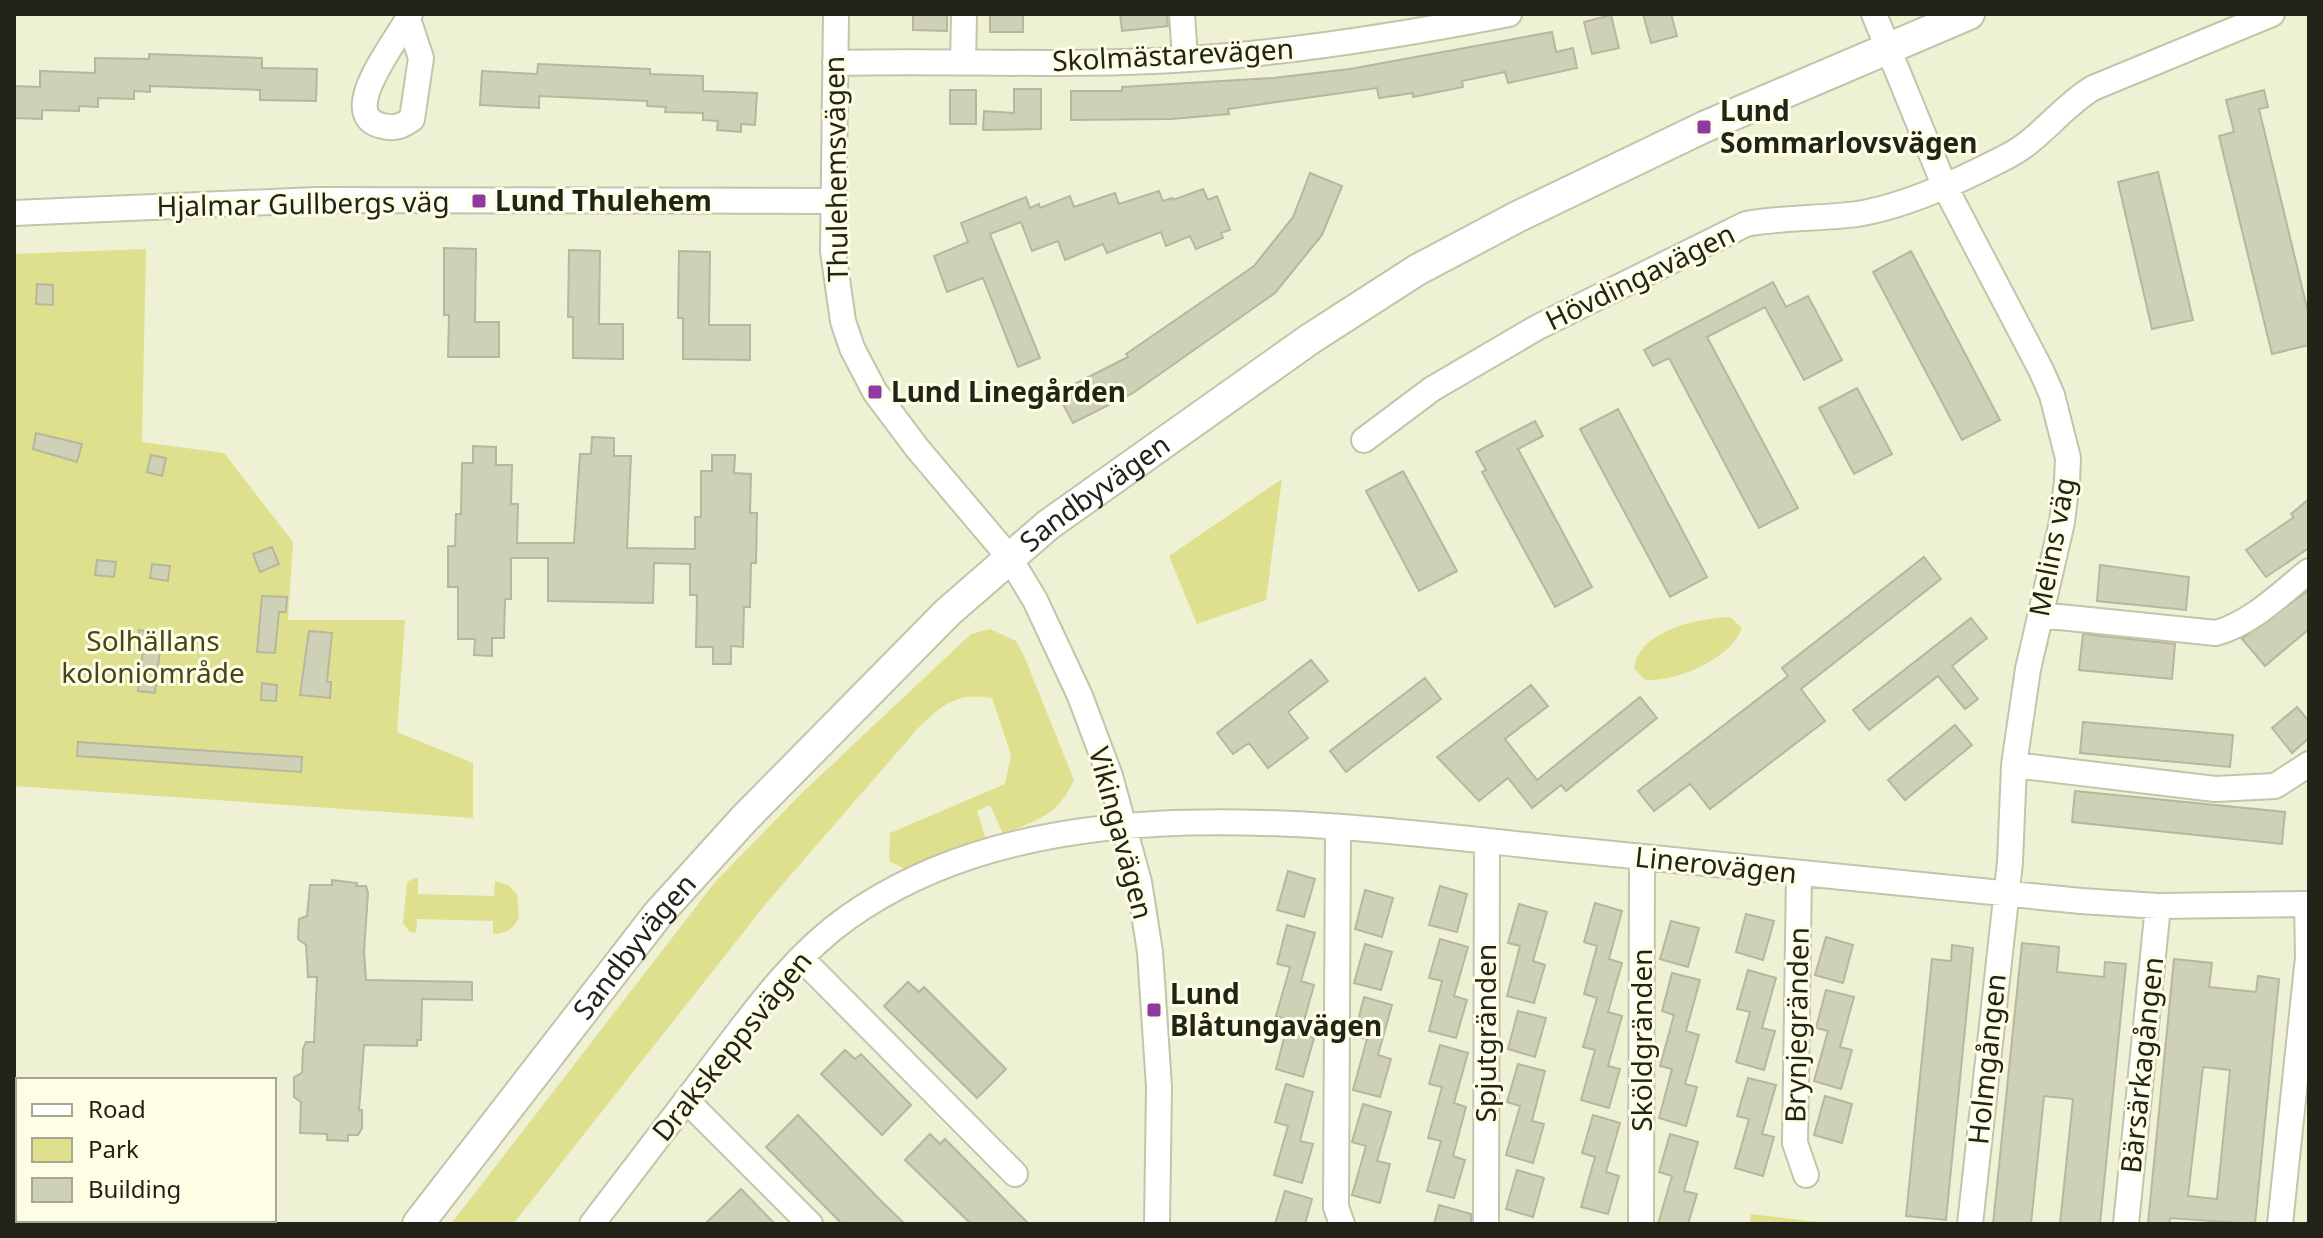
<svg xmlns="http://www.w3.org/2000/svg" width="2323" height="1238" font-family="'Noto Sans',sans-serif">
  <rect width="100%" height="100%" fill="#eff1d5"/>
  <path fill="#dee08e" d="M146 249 142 442 224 453 293 542 288 620H405L397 732 473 763V818L14 786V254Z
    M1282 479 1266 600 1197 624 1169 556Z
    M1730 617 1742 628C1731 659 1676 682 1645 680L1634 669C1638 631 1698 618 1730 617Z
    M990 629 1016 641 1024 656 1074 780C1058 816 1037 820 1003 834L990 805 977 811 986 840 907 870 889 861 890 833 1005 784 1011 755 992 698C958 692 944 703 920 726L769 900 513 1224H451L716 881 804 791 971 634Z
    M414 878H418V894L494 896 495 881 508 885 517 894 519 917C514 929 506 934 493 934V921L417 919 416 933 410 932 403 923 407 882Z
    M1751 1214 1833 1224H1750Z
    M44 1220H263L269 1224H40Z"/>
  <path fill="#cfd1b6" stroke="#b6b79d" stroke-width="2" fill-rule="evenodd" d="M913 14H947V31L913 30Z
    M990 14H1023V32H990Z
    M1120 14H1167L1168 26 1122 31Z
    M1643 14H1671L1677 36 1651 43Z
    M1611 15 1619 48 1592 54 1584 22Z
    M1552 32 1556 52 1573 48 1577 68 1508 83 1505 72 1462 81 1463 87 1413 97V93L1379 98 1377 88 1228 109 1229 114 1171 119 1071 120V91H1122V87L1273 78 1350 69Z
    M149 54 262 58V68L317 69 316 101 260 100V90L150 86V92L134 91V99L98 98V107L79 106V111L42 110V119L14 118V86L40 87V71L95 73V58L149 59Z
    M538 64 650 69V74L703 76V91L757 93 755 125 741 124V132L717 130 718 121 703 120V113L665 112 666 107 647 106V101L539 96V108L480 105 482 71 537 74Z
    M1014 89H1041V129L983 130 984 111 1014 113Z
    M950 90H976V124H950Z
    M2264 90 2268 107 2259 109 2309 316V345L2272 354 2219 136 2234 132 2226 100Z
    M2158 172 2193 320 2152 329 2118 182Z
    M1310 173 1342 186 1322 235 1275 293 1133 393 1073 423 1057 393 1128 357 1126 354 1254 266 1293 217Z
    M1203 189 1208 200 1217 196 1230 230 1221 233 1223 238 1196 249 1190 236 1166 246 1161 232 1107 253 1103 244 1065 260 1058 241 1032 251 1021 222 990 234 1040 358 1018 367 983 278 947 292 934 256 968 242 961 223 1026 197 1030 208 1039 204 1040 208 1070 196 1074 207 1115 193 1119 204 1159 191 1163 201 1172 198 1173 200Z
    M444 248 476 249 475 322H499V357H448L449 315H444Z
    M569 250 600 251 599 324H623V359L573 358V317H568Z
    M679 251 710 252 709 325H750V360L683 359V318H678Z
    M1911 251 2000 420 1962 440 1873 272Z
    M1773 282 1786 307 1808 296 1842 360 1804 380 1765 307 1707 337 1798 508 1759 528 1669 358 1653 366 1644 350Z
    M37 284 53 285V305L36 304Z
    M1857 388 1892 454 1854 474 1819 408Z
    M1618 409 1707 577 1670 597 1580 429Z
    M1535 421 1543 436 1518 449 1592 587 1555 607 1482 472 1486 470 1476 452Z
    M36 433 82 444 77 462 33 449Z
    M592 437 614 438V456H631L627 548 695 549V517H701V471H712V455H735L734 473 751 474 750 513H757L756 563H751L750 607H744L743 647 731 646V664H713V647H696L697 595H690V564L654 563 653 603 548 601V558H511V599H505L504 638H492V656L474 655 475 639H458V587H448V546H455L456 514H461L462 463H473V446L496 447V465H512L511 504H518L517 543H574L580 454H591Z
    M151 455 166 458 162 476 147 472Z
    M1403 471 1457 571 1419 591 1366 491Z
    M2309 499V548L2266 577 2246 550 2294 517 2291 514Z
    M272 547 279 564 260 572 253 554Z
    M1924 557 1941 579 1801 689 1825 721 1710 809 1690 784 1654 811 1638 791 1788 676 1782 668Z
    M97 560 116 562 114 577 95 575Z
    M152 564 170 566 168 581 150 578Z
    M2100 565 2189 577 2186 610 2097 601Z
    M2309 590V629L2265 666 2242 639Z
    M262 596 287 597 286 612H279L275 653 257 652Z
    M1971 618 1987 638 1952 666 1978 699 1965 709 1938 676 1869 730 1853 710Z
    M139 630 162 633 155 693 138 691 143 650 136 649Z
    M309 631 332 633 327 682H331L330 698 300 695Z
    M2083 634 2175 644 2172 679 2079 670Z
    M1311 660 1328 681 1288 712 1308 738 1268 768 1249 743 1233 754 1217 733Z
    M1425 678 1441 699 1346 772 1330 751Z
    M262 683 277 685 276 701 261 700Z
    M1531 685 1548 706 1505 739 1537 780 1640 697 1657 718 1566 791 1561 785 1532 808 1508 778 1479 801 1437 757Z
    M2297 707 2309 721V738L2292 753 2272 728Z
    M2083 722 2233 735 2230 767 2080 753Z
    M1955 725 1972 745 1905 800 1888 780Z
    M78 742 302 757 301 772 77 756Z
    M2075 791 2285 812 2282 844 2072 822Z
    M1288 871 1315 879 1304 917 1277 910Z
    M332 880 357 883 356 886H366L368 893 364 952 366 980 472 982V1000L422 999 421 1040H417V1046L364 1045 359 1110H362V1128L358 1135H348V1141L327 1140V1134L300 1133 301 1102 294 1097V1077L302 1073 303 1049 306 1042H314L316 999 317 977H308L306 945 298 939 299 919 307 916 310 885H332Z
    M1440 886 1467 894 1457 932 1429 925Z
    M1365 890 1393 898 1382 937 1355 929Z
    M1595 903 1622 911 1609 959 1622 963 1608 1012 1622 1016 1608 1066 1620 1069 1609 1108 1581 1100 1595 1050 1583 1047 1597 998 1584 994 1597 946 1584 942Z
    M1519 904 1547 912 1533 961 1545 965 1534 1003 1507 996 1520 946 1508 943Z
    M1746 914 1774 921 1763 960 1736 952Z
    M1671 921 1699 928 1688 967 1660 959Z
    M1287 925 1315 933 1301 981 1314 985 1300 1035 1314 1038 1303 1077 1276 1069 1289 1020 1276 1016 1290 967 1277 964Z
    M1826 937 1853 945 1843 983 1815 975Z
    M1440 939 1468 947 1454 996 1467 1000 1456 1038 1429 1031 1442 981 1429 978Z
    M2022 943 2059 947 2057 972 2104 977 2105 962 2126 964 2100 1224H2060L2073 1099 2044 1096 2031 1224H1993Z
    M1365 944 1392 952 1381 990 1354 983Z
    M1952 945 1973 948 1946 1220 1906 1216 1932 959 1951 961Z
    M2174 959 2212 963 2209 987 2256 992 2258 976 2279 979 2255 1224 2170 1218 2169 1224H2148ZM2203 1067 2230 1070 2217 1199 2188 1196Z
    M1748 970 1776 978 1762 1028 1775 1031 1764 1070 1736 1062 1750 1012 1737 1009Z
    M1672 973 1700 980 1686 1031 1699 1035 1685 1084 1697 1087 1686 1126 1659 1118 1672 1069 1660 1066 1674 1015 1662 1011Z
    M908 982 919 992 924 987 1006 1069 977 1098 884 1006Z
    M1826 990 1854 997 1840 1047 1852 1050 1841 1089 1814 1081 1828 1031 1816 1028Z
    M1364 997 1392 1005 1378 1055 1391 1059 1380 1097 1353 1090 1367 1039 1354 1036Z
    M1518 1011 1546 1018 1535 1057 1508 1049Z
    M1440 1045 1468 1053 1454 1103 1466 1107 1453 1156 1465 1160 1454 1198 1427 1191 1441 1141 1428 1138 1442 1087 1429 1084Z
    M845 1050 855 1059 861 1054 911 1105 882 1135 821 1074Z
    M1518 1064 1545 1071 1532 1121 1544 1124 1533 1163 1506 1155 1520 1106 1507 1102Z
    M1748 1078 1776 1085 1762 1134 1774 1137 1763 1176 1735 1168 1749 1119 1737 1116Z
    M1286 1084 1313 1092 1300 1141 1313 1144 1302 1183 1274 1175 1288 1126 1275 1122Z
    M1825 1096 1852 1104 1842 1143 1814 1135Z
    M1363 1104 1391 1112 1377 1161 1390 1164 1380 1203 1352 1195 1366 1146 1352 1142Z
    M798 1115 884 1204 905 1224H842L766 1147Z
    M1593 1115 1620 1123 1606 1172 1619 1176 1608 1214 1581 1207 1595 1157 1582 1153Z
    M930 1134 940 1144 945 1139 1029 1224H971L905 1160Z
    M1670 1134 1698 1142 1684 1191 1697 1194 1688 1224H1658L1672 1176 1659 1172Z
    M1517 1170 1544 1178 1533 1217 1506 1209Z
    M741 1189 775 1224H705Z
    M1285 1191 1312 1199 1305 1224H1275Z
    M1439 1205 1471 1214V1224H1434Z"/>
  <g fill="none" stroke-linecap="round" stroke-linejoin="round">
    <defs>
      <path id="minor" d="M836 14 833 251 843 321 852 348 875 392 917 448 1009 557 1035 600 1080 696 1110 776 1139 882 1150 952 1159 1087 1157 1224
        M1182 14 1185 59
        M1874 14 1944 185 2041 370 2052 395 2068 458 2067 481 2062 522 2028 669 2014 765 2010 862 1970 1224
        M408 19 421 58 412 119C402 126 395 129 383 126 332 116 403 34 410 14
        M963 62 964 14
        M835 63C952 60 1071 67 1189 59 1297 52 1402 35 1509 14
        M14 213 316 200 832 201
        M1364 440 1432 389 1538 327 1746 224C1783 217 1820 219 1857 214 1907 206 1961 180 2006 157 2040 140 2061 107 2093 88L2272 14
        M2040 615 2216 633C2252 623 2280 594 2309 571
        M2014 765 2215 789 2275 786 2309 764
        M1338 829 1336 1207 1342 1224
        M1799 874 1795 1143 1806 1175
        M801 958 1015 1174
        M686 1100 810 1224
        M592 1224C634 1169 676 1114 718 1059 756 1009 795 955 847 918 1050 774 1353 829 1584 851 1750 867 1915 885 2081 901L2158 906 2309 904
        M1486 1224 1487 842
        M1641 1224 1642 857
        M2126 1224 2158 906
        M2280 1224 2308 957 2307 905"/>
      <g id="major">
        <path id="s1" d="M418 1224 658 914 744 819 948 612 1048 525 1310 339 1417 270 1517 217 1704 127 1969 14"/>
      </g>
    </defs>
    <use href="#minor" stroke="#c3c4a9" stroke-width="28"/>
    <use href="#major" stroke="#c3c4a9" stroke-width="34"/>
    <use href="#minor" stroke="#fff" stroke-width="24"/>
    <use href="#major" stroke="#fff" stroke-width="30"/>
  </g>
  <g fill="#9038a4" stroke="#fdfee3" stroke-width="3">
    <rect x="1696" y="119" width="16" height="16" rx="4"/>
    <rect x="471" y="193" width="16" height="16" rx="4"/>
    <rect x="867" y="384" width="16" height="16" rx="4"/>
    <rect x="1146" y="1002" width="16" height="16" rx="4"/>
  </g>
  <g text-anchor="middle" stroke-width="6" stroke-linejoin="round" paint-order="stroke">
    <g font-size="28" fill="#232419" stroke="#fdfee3">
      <text transform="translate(1173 55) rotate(-3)" y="10">Skolmästarevägen</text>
      <text transform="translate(836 169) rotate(-91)" y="10">Thulehemsvägen</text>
      <text transform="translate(303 204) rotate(-1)" y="10">Hjalmar Gullbergs väg</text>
      <text transform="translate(1640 277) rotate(-26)" y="10">Hövdingavägen</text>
      <text dy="10" stroke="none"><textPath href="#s1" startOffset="1000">Sandbyvägen</textPath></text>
      <text transform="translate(2052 547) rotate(-79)" y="10">Melins väg</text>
      <text transform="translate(1121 833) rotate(75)" y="10">Vikingavägen</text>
      <text transform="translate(1716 865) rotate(6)" y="10">Linerovägen</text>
      <text dy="10" stroke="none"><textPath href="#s1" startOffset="352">Sandbyvägen</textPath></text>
      <text transform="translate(1797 1025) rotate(-89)" y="10">Brynjegränden</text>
      <text transform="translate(1486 1033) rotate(-90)" y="10">Spjutgränden</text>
      <text transform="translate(1642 1040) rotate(-90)" y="10">Sköldgränden</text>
      <text transform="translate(732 1046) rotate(-51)" y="10">Drakskeppsvägen</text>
      <text transform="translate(1987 1059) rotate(-84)" y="10">Holmgången</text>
      <text transform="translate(2142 1065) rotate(-84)" y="10">Bärsärkagången</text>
    </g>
    <g font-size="28" font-weight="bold" fill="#232419" stroke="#fdfee3" text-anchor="start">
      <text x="1720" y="121">Lund<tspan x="1720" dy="32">Sommarlovsvägen</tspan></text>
      <text x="495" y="211">Lund Thulehem</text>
      <text x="891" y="402">Lund Linegården</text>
      <text x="1170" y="1004">Lund<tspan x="1170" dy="32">Blåtungavägen</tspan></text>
    </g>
    <g font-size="28" fill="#45461c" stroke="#fdfee3">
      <text x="153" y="651">Solhällans<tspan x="153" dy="32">koloniområde</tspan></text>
    </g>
  </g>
  <rect width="2323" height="1238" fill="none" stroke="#232419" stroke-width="32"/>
  <rect x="16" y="1078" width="260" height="144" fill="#fdfee3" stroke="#a6a792" stroke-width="2"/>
  <rect x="32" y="1104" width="40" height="12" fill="#ffffff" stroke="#a6a792" stroke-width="2"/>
  <text x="88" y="1118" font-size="24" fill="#232419">Road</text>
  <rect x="32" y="1138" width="40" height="24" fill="#dee08e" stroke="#a6a792" stroke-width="2"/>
  <text x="88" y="1158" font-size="24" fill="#232419">Park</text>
  <rect x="32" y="1178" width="40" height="24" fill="#cfd1b6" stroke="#a6a792" stroke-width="2"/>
  <text x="88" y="1198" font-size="24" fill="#232419">Building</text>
</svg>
